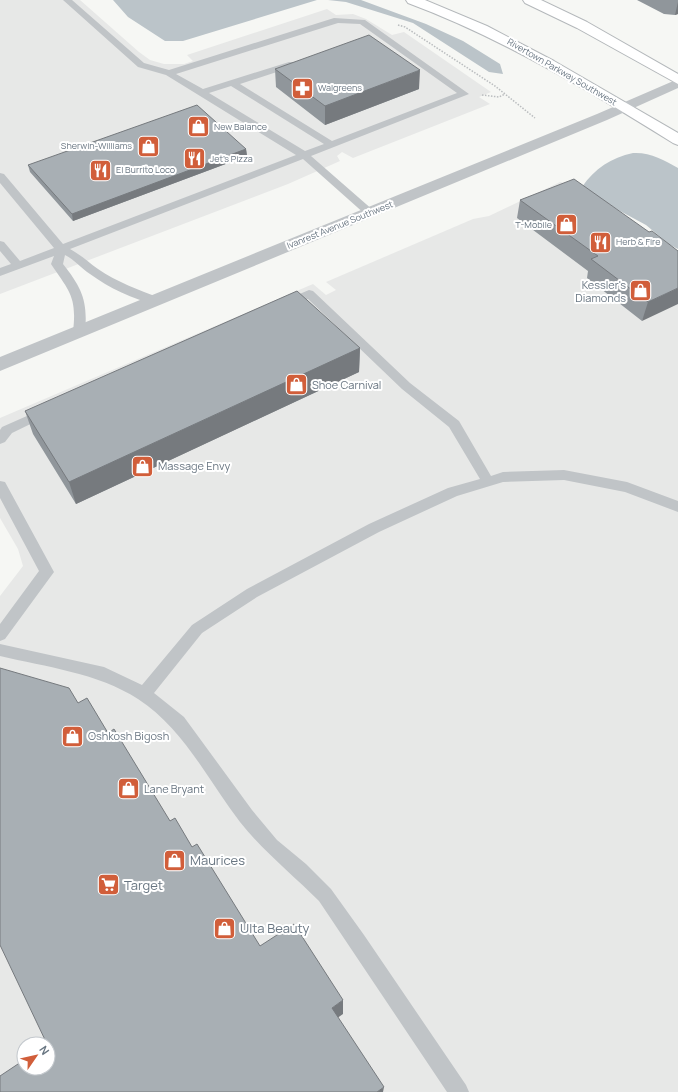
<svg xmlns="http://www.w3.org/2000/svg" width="678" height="1092" font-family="Manrope,sans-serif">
  <rect width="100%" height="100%" fill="#f6f7f4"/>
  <path fill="#e7e8e7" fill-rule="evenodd" d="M0 0H80L139 52 150 60 164 64H184L193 61 187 55 327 9 336 15 353 14 366 19 392 35 404 32 491 92 479 97 490 104 353 158 342 152 337 156 340 161 288 184 0 294Z
    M560 182 582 187 678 253V1092H0V596L23 566 18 549 0 518V418L313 284 326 295 336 290 326 282 473 219 489 216ZM24 1044H48V1068H24Z"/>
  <path fill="#bbc4c9" d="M113 0H317L183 41H165L128 17Z
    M328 0H361L426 24 463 41 500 64 503 74 489 72 413 23 346 2Z
    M633 153C650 152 664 160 678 168V249L670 245 646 225 620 211 582 187C595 168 611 158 633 153Z"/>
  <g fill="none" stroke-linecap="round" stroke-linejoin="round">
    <defs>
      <path id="primary" d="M406 0H425L487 26 554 61 678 133V145L673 143C590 91 500 37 408 3Z
        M523 0H541L587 22 678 74V84L577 28 525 3Z"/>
    </defs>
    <use href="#primary" stroke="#b4b8bb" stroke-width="2"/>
    <path stroke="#babdbf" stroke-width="1.5" stroke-dasharray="1.5 1.5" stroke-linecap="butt" d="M398 25 405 27 495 86 535 118
      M482 95 499 97 505 94"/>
    <path fill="#c0c4c7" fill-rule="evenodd" d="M63 0H72L144 63 169 70 334 18 365 20 469 94 311 156 374 211 375 213 374 215H366L303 159 70 249C81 255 88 262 98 269 117 282 139 290 160 298L162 301 156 305C133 299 109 288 90 274 81 268 75 260 65 255L63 264C82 288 88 301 85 332L79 336 73 332C77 297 70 292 51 264L54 256 0 276V268L11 264 0 251V241L4 242 20 261 54 248 0 183V173L4 174 63 244 296 155 166 75 138 67ZM338 23 360 24 457 93 332 141 240 84 295 66V62H289L203 89 176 74ZM231 86 324 144 305 151 209 93Z
      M309 290 313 291 410 383 459 421 491 476 503 472 564 470 627 482 678 501V512L625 492 564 480 503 482 457 496 379 532 257 597 202 633 154 693 184 717 252 810 277 840 306 864 331 889 364 935 466 1085 469 1092H447L319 901C292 874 264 852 240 822 208 780 183 728 138 699 98 673 46 667 0 656V644L104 667 142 685 192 625 247 589 369 524 448 488 480 479 449 427 402 389 308 299 287 308 281 304 283 301Z
      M45 408 49 409 51 412 49 415 12 433 5 442 0 444V430L2 427Z
      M0 481 5 482 54 572 5 639 0 641V624L39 571 0 498Z"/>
    <path fill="#c0c4c7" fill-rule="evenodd" d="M678 79V88L607 120 0 371V357L597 114Z"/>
    <use href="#primary" fill="#fff" fill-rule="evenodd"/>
  </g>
  <path fill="#90969b" d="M637 0H678V14L675 15 664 14Z
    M275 69 419 89 325 125 276 87Z
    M246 149 247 156 73 221 30 172 28 165Z
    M520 200 649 232 678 251 642 321 587 278 588 271 517 218Z
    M360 348 359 372 76 504 33 434 25 411Z"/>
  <path fill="#767a7e" d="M678 2V14L675 15Z
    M420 70 419 89 325 125V106Z
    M246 149 247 156 73 221 72 214Z
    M678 288V304L642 321 648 302Z
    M360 348 359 372 76 504 69 482Z
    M343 1000V1014L333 1021 332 1008Z
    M384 1087 383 1092H377Z"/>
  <path fill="#a8afb4" stroke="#767a7e" d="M369 35 420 70 325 106 275 69Z
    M197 105 246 149 72 214 28 165Z
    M574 179 649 232 652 231 678 251V288L648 302 591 259 598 256 520 200Z
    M297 291 360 348 69 482 25 411Z
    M0 668 69 688 78 703 87 698 108 733 114 729 170 821 175 818 192 847 197 844 260 946 294 924 343 1000 332 1008 384 1087 377 1092H0V1076L24 1060V1068H48V1044H47L0 945Z"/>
  <defs>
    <symbol id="pharmacy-square" viewBox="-11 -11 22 22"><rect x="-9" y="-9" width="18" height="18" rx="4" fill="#d15e3a" stroke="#fff"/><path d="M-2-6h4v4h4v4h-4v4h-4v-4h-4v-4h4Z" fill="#fff"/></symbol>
    <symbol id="shop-square" viewBox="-11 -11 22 22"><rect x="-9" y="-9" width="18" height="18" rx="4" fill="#d15e3a" stroke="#fff"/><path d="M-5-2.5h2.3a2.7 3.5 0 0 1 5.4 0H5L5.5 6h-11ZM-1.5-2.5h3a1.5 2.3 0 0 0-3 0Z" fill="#fff"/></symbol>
    <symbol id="restaurant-square" viewBox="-11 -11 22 22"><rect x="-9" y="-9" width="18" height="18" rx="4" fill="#d15e3a" stroke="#fff"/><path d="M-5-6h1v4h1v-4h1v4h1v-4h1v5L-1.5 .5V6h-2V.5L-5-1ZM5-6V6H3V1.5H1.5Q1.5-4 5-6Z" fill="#fff"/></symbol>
    <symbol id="supermarket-square" viewBox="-11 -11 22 22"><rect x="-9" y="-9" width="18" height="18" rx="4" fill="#d15e3a" stroke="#fff"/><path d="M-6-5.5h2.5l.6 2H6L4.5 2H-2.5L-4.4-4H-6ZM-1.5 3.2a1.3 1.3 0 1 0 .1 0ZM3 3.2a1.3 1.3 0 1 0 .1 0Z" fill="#fff"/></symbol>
  </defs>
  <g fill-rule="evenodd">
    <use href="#pharmacy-square" x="290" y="76" width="25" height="25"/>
    <use href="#shop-square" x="186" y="114" width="25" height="25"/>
    <use href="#shop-square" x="136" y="134" width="25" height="25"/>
    <use href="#restaurant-square" x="182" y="146" width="25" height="25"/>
    <use href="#restaurant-square" x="88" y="158" width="25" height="25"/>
    <use href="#shop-square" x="554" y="212" width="25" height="25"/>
    <use href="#restaurant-square" x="588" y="230" width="25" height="25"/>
    <use href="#shop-square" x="628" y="278" width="25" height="25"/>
    <use href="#shop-square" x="284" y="372" width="25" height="25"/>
    <use href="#shop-square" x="130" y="454" width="25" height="25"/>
    <use href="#shop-square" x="60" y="724" width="25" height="25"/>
    <use href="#shop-square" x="116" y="776" width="25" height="25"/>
    <use href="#shop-square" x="162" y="848" width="25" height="25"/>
    <use href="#supermarket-square" x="96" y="872" width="25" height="25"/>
    <use href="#shop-square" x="212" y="916" width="25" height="25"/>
  </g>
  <g text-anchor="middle" stroke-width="4" stroke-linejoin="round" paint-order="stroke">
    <g font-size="9" fill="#697682" stroke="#fff">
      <text transform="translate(562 72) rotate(30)" y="3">Rivertown Parkway Southwest</text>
      <text transform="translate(340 225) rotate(-22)" y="3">Ivanrest Avenue Southwest</text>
    </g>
    <g font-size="9" fill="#697682" stroke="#fff" text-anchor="start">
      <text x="318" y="91">Walgreens</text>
      <text x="214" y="130">New Balance</text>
      <text x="132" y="149" text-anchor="end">Sherwin-Williams</text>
      <text x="210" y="162">Jet's Pizza</text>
      <text x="116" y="173">El Burrito Loco</text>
      <text x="552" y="228" text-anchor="end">T-Mobile</text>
      <text x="616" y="245">Herb &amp; Fire</text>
    </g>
    <g font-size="11" fill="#697682" stroke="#fff" text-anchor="start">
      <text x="626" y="289" text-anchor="end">Kessler's<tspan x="626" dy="13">Diamonds</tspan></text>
      <text x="312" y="389">Shoe Carnival</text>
      <text x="158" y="470">Massage Envy</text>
      <text x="88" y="740">Oshkosh Bigosh</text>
      <text x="144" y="793">Lane Bryant</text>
    </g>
    <g font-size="13" fill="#697682" stroke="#fff" text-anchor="start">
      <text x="190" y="865">Maurices</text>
      <text x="124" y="890">Target</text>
      <text x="240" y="933">Ulta Beauty</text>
    </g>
  </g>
  <g transform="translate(36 1056) rotate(56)"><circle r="19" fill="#ffffff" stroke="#c3c8cd"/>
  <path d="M0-3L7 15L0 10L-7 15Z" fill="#d15e3a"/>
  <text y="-6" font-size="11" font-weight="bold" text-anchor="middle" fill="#697682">N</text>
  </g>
</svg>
